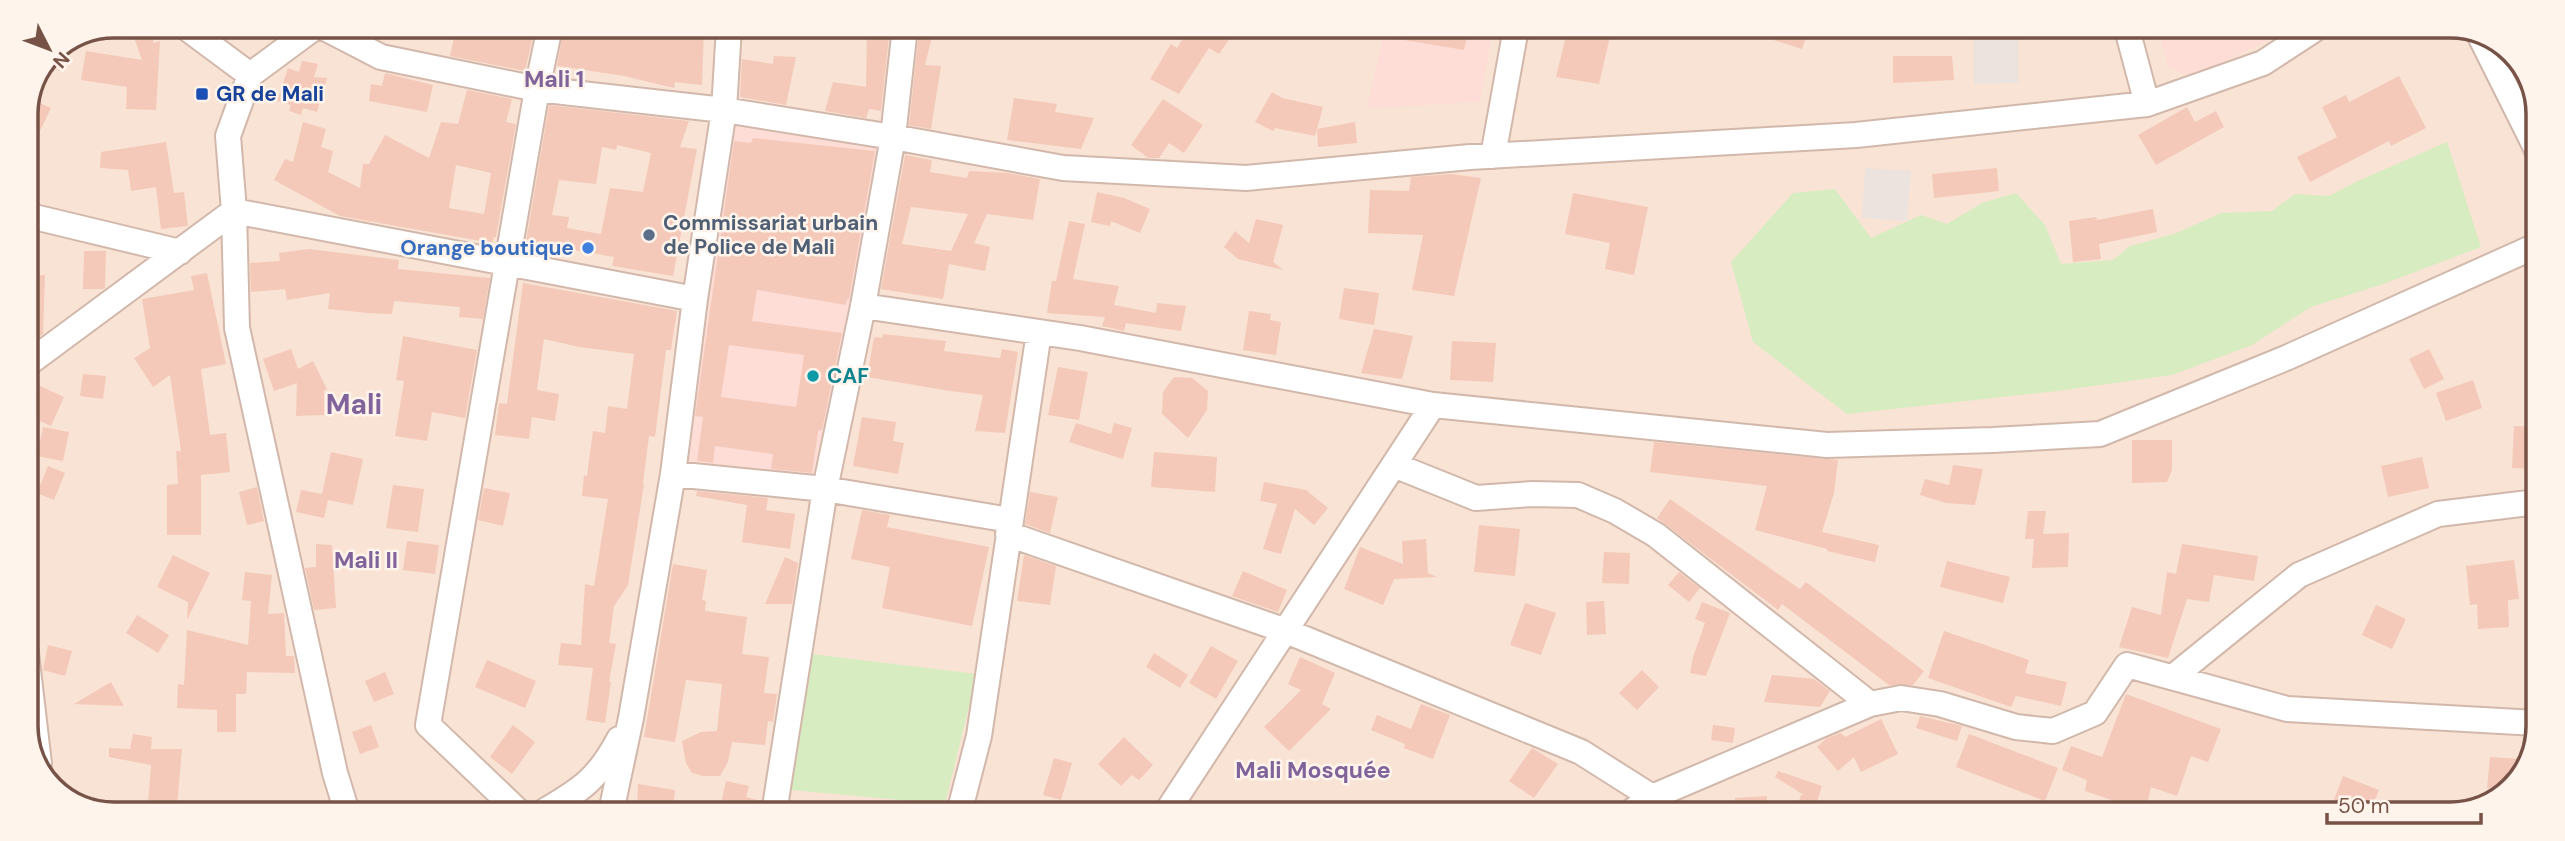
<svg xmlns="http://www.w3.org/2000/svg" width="2565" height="841" font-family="'DM Sans',sans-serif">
  <rect width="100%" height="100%" fill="#fdf0e3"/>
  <path fill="#f8e3d4" d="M115 26 2473 29 2520 61 2539 109 2536 749 2504 797 2450 815 1162 813 1156 808 1127 813 92 812 48 784 26 732V115L53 52Z"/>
  <path fill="#feddd6" d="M1385 28H1493L1480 102 1367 108Z
    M2157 29H2291L2191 77 2169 68Z
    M730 126 883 144 821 482 686 465 707 315Z"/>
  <path fill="#ede3de" d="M2018 31 2019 83 1974 84 1973 32Z
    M1865 168 1911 171 1907 221 1862 218Z"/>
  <path fill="#d8ecc1" d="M2447 142 2481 247 2383 284 2311 307 2252 345 2172 375 2057 391 1847 414 1753 342 1731 262 1793 193 1835 189 1871 238 1921 215 1947 224 1982 203 2016 193 2045 225 2061 264 2113 260 2130 246 2174 234 2221 213 2272 211 2295 194 2329 196 2358 181Z
    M811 654 977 674 945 804 791 790Z"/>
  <path fill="#f5c9b9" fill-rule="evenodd" d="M130 26H148L154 43 160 41 156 110 126 109 127 87 81 80 86 51 142 60Z
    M466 27H535L525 71 450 56 455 33 465 35Z
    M564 27H704L702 85 675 82 674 88 624 76 557 66Z
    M867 27H890L881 111 869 109 866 118 825 111 833 82 866 87Z
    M1190 28H1237L1219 54 1209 48 1179 94 1150 79 1171 44 1177 48Z
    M1386 28H1469L1464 50 1386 37Z
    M1568 28H1612L1599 84 1556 77Z
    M1750 28H1801L1809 29 1802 49 1749 32Z
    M919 31 933 33 925 65 941 66 931 129 909 125Z
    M774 56 796 57 786 105 740 97 742 59 773 64Z
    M1893 56H1952L1954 80 1893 83Z
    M302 61 318 64 314 77 327 78 317 112 303 108 301 115 289 111 291 105 277 101 288 68 299 72Z
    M385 73 433 85 427 112 369 101 371 84 382 86Z
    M2399 76 2426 128 2391 146 2389 141 2310 182 2297 157 2337 137 2322 107 2346 95 2349 102Z
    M467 90 512 99 506 122 516 124 496 237H494L492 243 340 216 274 180 285 159 293 162 303 122 326 129 321 147 333 151 328 172 360 188 363 164H369L385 135 429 158 441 122 458 124ZM456 165 491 173 484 214 449 208Z
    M1272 92 1282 98 1323 107 1315 136 1275 128 1273 131 1255 122Z
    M1014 98 1057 104 1055 112 1094 118 1081 149 1007 140Z
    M1163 99 1203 125 1184 153 1169 143 1159 158H1148L1131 145Z
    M33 100 51 108 26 160V115Z
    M549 105 689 121 680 147 697 149 673 276 612 266 614 257 526 242ZM617 145 651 153 643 192 610 188 601 234 567 228 569 217 552 215 559 180 596 184 602 147 616 150Z
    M2187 107 2195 122 2216 111 2224 127 2156 165 2138 135Z
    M1355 122 1357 143 1318 147 1317 129Z
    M753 138 875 151 849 299H847L846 305 757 290 752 321 842 333 822 430H819L818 432 812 473 771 469 773 454 715 446 713 463 697 461 703 417 695 416 734 141 751 143ZM729 345 804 355 796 407 721 397Z
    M166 142 174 193 184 192 188 226 161 229 156 187 131 191 128 170 100 168 101 152Z
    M905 155 932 160 930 172 967 178 969 171 1008 173 1040 179 1033 220 987 214 974 243 990 247 985 271 949 264 943 299 881 289ZM911 207 968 214 951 251 902 244Z
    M1997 168 1999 191 1934 198 1932 174Z
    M1451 174 1481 178 1454 296 1412 290 1423 235 1368 233 1370 190 1409 191 1411 177Z
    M1097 192 1124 198 1150 209 1140 233 1111 221 1110 226 1091 222Z
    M1573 193 1648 207 1634 275 1605 269 1610 243 1565 234Z
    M2153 209 2157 232 2099 244 2101 259 2073 262 2069 221 2096 217 2097 220Z
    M1256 219 1283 225 1273 262 1283 270 1238 259 1224 247 1235 231 1249 243Z
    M1069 221 1085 224 1073 279 1119 286 1114 305 1156 313 1157 303 1186 306 1181 331 1126 323 1124 331 1102 326 1105 317 1047 313 1052 281H1056Z
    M309 249 399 260 398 269 490 278 483 319 459 317 460 307 394 301 392 314 368 313 328 309 330 293 287 300 285 289 251 292 250 263 280 261 279 253Z
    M84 251H106L105 288 103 289H83Z
    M207 273 226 364 201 369 210 435 226 433 230 472 201 475V535H167V485L178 484 176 451H181L170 375 153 387 134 358 150 348 142 299 194 290 191 276Z
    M26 275H45L43 334 37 338 26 325Z
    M523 283 677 311 671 350H666L655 437 649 436 643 483 644 484 628 585 614 606 609 643 616 644 609 682H611L605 723 586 720 593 668 558 665 561 643 581 645 585 584 594 586 608 499 582 496 584 475 587 476 593 431 605 433 608 406 627 409 634 354 579 347 544 339 537 390 559 394 555 421 532 417 529 439 495 435 499 403 507 404Z
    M1344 288 1379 293 1374 325 1339 319Z
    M1249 311 1271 314 1270 320 1281 322 1276 355 1243 350Z
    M1374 329 1413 336 1402 379 1361 373Z
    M883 334 946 341 944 351 1000 358 1002 349 1018 352 1005 433 975 431 983 395 950 391 867 377 874 337 882 338Z
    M403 336 477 350 465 418 432 412 427 441 395 436 404 381 396 380Z
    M1452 341 1496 343 1493 382 1450 380Z
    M291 349 298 369 313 361 327 389 324 391V415L296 416 297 383 274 391 263 359Z
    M2429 349 2444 379 2424 389 2409 359Z
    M1058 367 1088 372 1079 420 1048 415Z
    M83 374 106 376 103 399 80 396Z
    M1174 377 1192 378 1208 391 1207 410 1188 438 1162 414 1163 392Z
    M2473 380 2482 408 2446 421 2436 393Z
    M38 385 64 397 51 426 26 415Z
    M862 417 896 422 893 441 904 443 898 474 853 466Z
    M1076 423 1111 434 1114 423 1132 428 1123 459 1069 442Z
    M2514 426 2537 427V469L2512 468Z
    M43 427 69 432 63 461 37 456Z
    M2132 440H2172V470L2167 482 2132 483Z
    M1654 442 1838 460 1834 493 1822 532 1879 545 1875 562 1827 551V549L1755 530 1767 486 1650 472Z
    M331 452 363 459 353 505 328 500 324 518 296 512 301 490 322 494Z
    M1154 452 1217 457 1215 492 1151 487Z
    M2422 457 2429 488 2388 497 2381 466Z
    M1953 465 1983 469 1975 505 1946 503 1920 495 1925 479 1949 485Z
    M48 466 65 473 54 500 37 493Z
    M1264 482 1306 490 1328 508 1314 525 1295 509 1281 554 1263 549 1277 504 1260 501Z
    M393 485 424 489 418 532 386 528Z
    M257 487 264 521 247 525 239 492Z
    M484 488 510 493 503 526 478 520Z
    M697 491 768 498 766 510 795 514 790 549 742 542 747 505 696 496Z
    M1030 492 1058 497 1050 533 1025 524Z
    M1670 499 1800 589 1806 582 1924 671 1913 685H1889L1782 604 1778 610 1657 518Z
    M862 510 890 515 887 527 989 547 972 626 882 608 890 567 851 559Z
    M2028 511H2046L2043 534 2069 533 2068 567 2032 568 2034 539H2025Z
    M1479 525 1520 529 1515 576 1474 572Z
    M1426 539 1428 573 1437 577 1394 579 1383 605 1344 589 1360 547 1403 564 1402 541Z
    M407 541 439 545 435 574 403 570Z
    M316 544 332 545 336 608 314 610 305 568 316 567Z
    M2182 544 2258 556 2254 581 2214 575 2209 602 2187 599 2168 658 2119 647 2132 607 2161 615 2167 572 2176 574Z
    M1604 552 1630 553 1629 584 1602 583Z
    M173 555 210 573 187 620 188 602 157 587Z
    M1024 555 1056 566 1050 605 1017 601Z
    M785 557 798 563 792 604H765Z
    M2514 560 2519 599 2508 600 2509 627 2478 629 2477 604 2470 605 2466 566Z
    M1947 561 2010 577 2003 603 1940 587Z
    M673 564 707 570 702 600 706 601 705 611 747 617 742 654 769 657 764 693 777 694 773 722 768 721 765 745 732 742 728 762 720 776H703L692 773 686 763 682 741 701 732 717 731 722 684 686 680 675 742 644 737Z
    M1243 571 1287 590 1278 612 1232 596Z
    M245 572 272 575 268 614 284 613 286 656H294L295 673 247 672 246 694H236V732H217V710L177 708 178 684 184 685 187 630 248 645 251 601 242 600Z
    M1679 572 1700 588 1689 602 1668 585Z
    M1604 601 1606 634 1587 635 1586 602Z
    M1702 602 1730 613 1706 676 1690 673 1693 657 1705 623 1695 619Z
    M1525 603 1556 613 1541 655 1510 645Z
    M2376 605 2406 619 2392 649 2362 635Z
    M137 615 169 635 158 653 126 633Z
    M1944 631 2029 660 2025 673 2067 682 2061 706 2016 696 2011 707 1928 678Z
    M48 645 72 651 65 676 43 670Z
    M1211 646 1238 661 1216 699 1189 683Z
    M1154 653 1188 675 1180 688 1146 667Z
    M1300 657 1335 673 1322 704 1331 709 1289 751 1264 727 1301 690 1288 684Z
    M487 660 536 681 525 708 475 687Z
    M1642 670 1659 687 1637 710 1619 693Z
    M385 672 394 694 374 702 365 681Z
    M1772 675 1814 679 1830 691 1820 707 1764 702Z
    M111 682 124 706 74 704Z
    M2126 694 2221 729 2208 762 2191 756 2177 796 2151 787 2145 814H2123V804L2085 791 2087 780 2062 770 2071 746 2102 757Z
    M1421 704 1450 715 1433 759 1404 748 1405 744 1371 730 1377 715 1411 729Z
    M1920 716 1962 726 1957 741 1916 728Z
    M1881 719 1898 754 1861 772 1854 757 1838 771 1817 747 1827 738 1841 733 1845 737Z
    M371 725 379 747 360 754 352 732Z
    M513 725 535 742 512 774 490 757Z
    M1713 725 1735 728 1733 743 1711 740Z
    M133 734 152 737 151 749H182L177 806 148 804 151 765 109 757V748L130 749Z
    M1969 734 2058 768 2045 801 1956 767Z
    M1124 737 1153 765 1139 780 1132 775 1121 786 1098 764Z
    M1532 748 1558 764 1534 798 1509 781Z
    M2490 757 2520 759 2518 775 2508 790 2487 788Z
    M1054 758 1072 763 1061 800 1043 795Z
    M1778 771 1822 786 1813 814H1795L1801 795H1804L1775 777Z
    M2343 776 2379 790 2369 815H2342L2330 810Z
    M726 781 749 786 746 797 761 801 759 813 719 812Z
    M638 784 675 790 673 812H637Z
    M1767 796V814H1735V798Z"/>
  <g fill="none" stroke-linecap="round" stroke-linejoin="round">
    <defs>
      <path id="street" d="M184 26 250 75 228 136 234 211 237 328 335 773 347 812
        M323 27 381 57 537 89 724 110 893 137 1063 168 1246 178 1470 157 1856 135 2147 104 2263 63 2315 29
        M2127 29 2147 104
        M2478 32 2538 152
        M250 75 315 27
        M1493 156 1516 28
        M26 215 180 252
        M863 306 1080 338 1433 405 1827 445 1993 440 2100 434 2286 358 2538 245
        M26 365 234 211 695 299
        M1394 465 1476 498 1532 494 1578 495 1615 511 1656 535 1870 704
        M673 474 825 489 1010 520
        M1008 534 1286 631 1581 752 1652 797 1669 814
        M26 653 39 764
        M2173 677 2299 575 2438 514 2537 502
        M519 812 428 725 537 89 550 27
        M543 812C581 790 598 779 619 739
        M611 812 631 718 673 474 695 299 724 110 729 27
        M774 813 825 489 863 306 893 137 905 27
        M959 813 979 736 1039 332
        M1166 813 1433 405
        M1628 814 1652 797 1870 704 1901 698 1940 704 2016 727 2053 731 2095 713 2127 665 2287 709 2536 723"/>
    </defs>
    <use href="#street" stroke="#d2b8ab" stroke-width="28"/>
    <use href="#street" stroke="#fff" stroke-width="24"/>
  </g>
  <rect fill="#1a4fb4" stroke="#fff4eb" stroke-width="2.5" x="195" y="87" width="14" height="14" rx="3.5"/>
  <circle fill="#5c6f8a" stroke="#fff4eb" stroke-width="2.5" cx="649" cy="235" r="7"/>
  <circle fill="#3f7fe0" stroke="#fff4eb" stroke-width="2.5" cx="588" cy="248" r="7"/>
  <circle fill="#0f9aa8" stroke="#fff4eb" stroke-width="2.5" cx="813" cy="376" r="7"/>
  <g text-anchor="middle" stroke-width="5" stroke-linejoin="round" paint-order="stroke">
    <g font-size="21" font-weight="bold" fill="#164399" stroke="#fff4eb" text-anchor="start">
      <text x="216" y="101">GR de Mali</text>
    </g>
    <g font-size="21" font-weight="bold" fill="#4e5e75" stroke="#fff4eb" text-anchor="start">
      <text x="663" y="230">Commissariat urbain<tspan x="663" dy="24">de Police de Mali</tspan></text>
    </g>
    <g font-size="21" font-weight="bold" fill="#366cbe" stroke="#fff4eb" text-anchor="end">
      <text x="574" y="255">Orange boutique</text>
    </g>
    <g font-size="21" font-weight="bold" fill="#0d838f" stroke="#fff4eb" text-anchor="start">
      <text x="827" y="383">CAF</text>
    </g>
    <g font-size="23" font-weight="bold" fill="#80639b" stroke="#fff4eb">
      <text x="554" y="87">Mali 1</text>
      <text x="366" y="568">Mali II</text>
      <text x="1313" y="778">Mali Mosquée</text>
    </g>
    <g font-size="28" font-weight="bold" fill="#80639b" stroke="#fff4eb">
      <text x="354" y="414">Mali</text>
    </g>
  </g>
  <path d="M0 0H2565V841H0ZM114 38H2450A76 76 0 0 1 2526 114V726A76 76 0 0 1 2450 802H114A76 76 0 0 1 38 726V114A76 76 0 0 1 114 38Z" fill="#fff4eb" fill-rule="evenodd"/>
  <path fill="none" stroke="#775247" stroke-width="3.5" d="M114 38H2450A76 76 0 0 1 2526 114V726A76 76 0 0 1 2450 802H114A76 76 0 0 1 38 726V114A76 76 0 0 1 114 38Z"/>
  <g transform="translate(49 49) rotate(132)" stroke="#fff4eb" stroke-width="5" paint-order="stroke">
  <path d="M0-5L12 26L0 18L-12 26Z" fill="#775247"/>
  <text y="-10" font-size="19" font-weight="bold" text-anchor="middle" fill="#775247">N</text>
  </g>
  <path d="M2327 813v10h154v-10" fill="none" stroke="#775247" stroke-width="3.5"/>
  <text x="2338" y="813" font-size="21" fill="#775247" stroke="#fff4eb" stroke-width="5" paint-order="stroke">50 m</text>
</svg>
